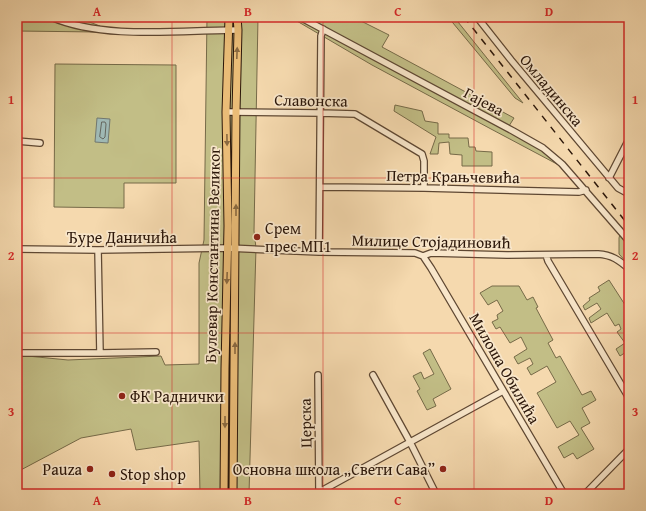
<svg xmlns="http://www.w3.org/2000/svg" width="646" height="511" font-family="'Gentium Book Plus',serif">
  <rect width="100%" height="100%" fill="#f5d9ae"/>
  <filter id="stains"><feTurbulence type="fractalNoise" baseFrequency=".005" numOctaves="4"/><feColorMatrix values="0 0 0 0 .2 0 0 0 0 .09 0 0 0 0 .02 0 0 0 .5 -.17"/></filter>
  <radialGradient id="worn" r=".72"><stop offset=".6" stop-color="#630" stop-opacity="0"/><stop offset="1" stop-color="#630" stop-opacity=".3"/></radialGradient>
  <path fill="#c2be86" stroke="#766a48" d="M17 17H76L100 26 97 32 17 31Z
    M207 17H258L254 231 256 248 249 494H200L199 441 136 450 131 429 81 438 17 472V355L68 360 161 356 165 365 199 364V263L204 240Z
    M290 17H353L389 35 382 47 514 118 509 126 548 150 570 171 491 129 372 65Z
    M448 17H454L523 103 515 98Z
    M55 64 176 65V183H124V208L54 207Z
    M395 105 422 111 425 121 438 123V134H449V138H468L469 147H475L476 151 492 152V166H462V155L450 154 449 142 439 143 438 154H430L436 137 394 111Z
    M621 230 629 240V265L619 254V238Z
    M609 280 629 311V350L620 356 616 349 625 343 617 332 621 329 619 324 615 326 607 313 591 323 589 318 601 309 597 303 585 310 583 306 590 300 589 298 600 291 598 287Z
    M492 286H519L527 300 533 297 538 307 536 308 553 340 548 343 556 358 560 356 582 395 591 391 596 400 582 408 590 423 581 428 594 449 577 459 573 453 564 458 558 447 579 435 570 421 557 428 537 393 556 382 547 366 531 375 527 368 533 364 530 358 518 364 514 357 527 349 521 337 510 343 500 327 496 329 492 322 498 319 497 315 503 311 497 300 488 305 480 293Z
    M430 349 451 389 433 399 436 406 427 410 417 391 420 389 413 376 421 372 424 379 434 374 423 353Z"/>
  <path fill="#9fb8b3" stroke="#71776f" d="M97 118 110 119 108 143 95 142Z"/>
  <g fill="none" stroke-linecap="round" stroke-linejoin="round">
    <path stroke="#65675e" stroke-width="1" d="M102 122H105L106 124 105 137 103 139 100 137Z"/>
    <defs>
      <path id="minor" d="M51 17C104 40 181 30 238 30
        M300 17 513 131 543 148 562 164 629 241
        M477 17 511 60 618 188 629 194
        M226 112 320 113 355 114 422 154 424 161V188
        M17 141 40 143
        M609 178 629 139
        M320 187 424 188 579 192 586 190
        M17 249 98 250 228 248 319 252 415 253 423 256 431 268 564 494
        M98 250 100 353
        M319 252 321 36 323 29
        M546 255 548 261 629 398
        M423 256 431 253 507 255 598 254C612 255 619 260 629 269
        M23 353H100L156 352
        M318 375 319 494
        M373 375 410 442 436 494
        M319 490H323L503 391
        M585 494 629 449"/>
      <path id="major" d="M224 494 225 369 228 226 226 112 229 17
        M233 494 236 112 238 30 237 17"/>
    </defs>
    <use href="#minor" stroke="#5e4732" stroke-width="8"/>
    <use href="#major" stroke="#2b1609" stroke-width="9"/>
    <use href="#minor" stroke="#f8e6ca" stroke-width="5.5"/>
    <use href="#major" stroke="#eabc77" stroke-width="7"/>
    <path stroke="#2b1609" stroke-width="1.5" stroke-dasharray="7 7" stroke-linecap="butt" d="M464 17 629 226"/>
  </g>
  <defs><path id="oneway-solid" d="M-6-.8H1V-3.2L6.5 0L1 3.2V.8H-6Z"/></defs>
  <g fill="#8a6940">
    <use href="#oneway-solid" transform="translate(237 53) rotate(-88)"/>
    <use href="#oneway-solid" transform="translate(227 140) rotate(89)"/>
    <use href="#oneway-solid" transform="translate(236 210) rotate(-90)"/>
    <use href="#oneway-solid" transform="translate(227 278) rotate(92)"/>
    <use href="#oneway-solid" transform="translate(235 348) rotate(-90)"/>
    <use href="#oneway-solid" transform="translate(225 422) rotate(90)"/>
  </g>
  <path fill="none" stroke="#d62828" stroke-width="1" stroke-opacity="0.55" d="M172 17V494M323 17V494M474 17V494M17 178H629M17 333H629"/>
  <g fill="#8f2418" stroke="#f8e6ca" stroke-width="1.5">
    <circle cx="257" cy="237" r="4"/>
    <circle cx="122" cy="396" r="4"/>
    <circle cx="90" cy="469" r="4"/>
    <circle cx="443" cy="469" r="4"/>
    <circle cx="112" cy="474" r="4"/>
  </g>
  <g text-anchor="middle" stroke-width="3.5" stroke-linejoin="round" paint-order="stroke">
    <g font-size="16" fill="#2b1609" stroke="#f8e6ca">
      <text transform="translate(552 90) rotate(50)" y="6">Омладинска</text>
      <text transform="translate(311 100) rotate(1)" y="6">Славонска</text>
      <text transform="translate(484 101) rotate(28)" y="6">Гајева</text>
      <text transform="translate(453 176) rotate(1)" y="6">Петра Крањчевића</text>
      <text x="122" y="243">Ђуре Даничића</text>
      <text transform="translate(431 241) rotate(1)" y="6">Милице Стојадиновић</text>
      <text transform="translate(212 255) rotate(-89)" y="6">Булевар Константина Великог</text>
      <text transform="translate(505 368) rotate(60)" y="6">Милоша Обилића</text>
      <text transform="translate(305 423) rotate(-91)" y="6">Церска</text>
    </g>
    <g font-size="16" fill="#2b1609" stroke="#f8e6ca" text-anchor="start">
      <text x="265" y="234">Срем<tspan x="265" dy="18">прес МП1</tspan></text>
      <text x="130" y="402">ФК Раднички</text>
      <text x="82" y="475" text-anchor="end">Pauza</text>
      <text x="435" y="475" text-anchor="end">Основна школа „Свети Сава”</text>
      <text x="120" y="480">Stop shop</text>
    </g>
  </g>
  <rect width="646" height="511" fill="none" stroke="#f5d9ae" stroke-width="44"/>
  <rect x="22" y="22" width="602" height="467" fill="none" stroke="#d62828" stroke-width="1.5"/>
  <g font-size="13" text-anchor="middle" font-weight="bold" fill="#d62828">
    <text x="97" y="16">A</text>
    <text x="248" y="16">B</text>
    <text x="398" y="16">C</text>
    <text x="549" y="16">D</text>
    <text x="11" y="104">1</text>
    <text x="635" y="104">1</text>
    <text x="11" y="260">2</text>
    <text x="635" y="260">2</text>
    <text x="11" y="416">3</text>
    <text x="635" y="416">3</text>
    <text x="97" y="505">A</text>
    <text x="248" y="505">B</text>
    <text x="398" y="505">C</text>
    <text x="549" y="505">D</text>
  </g>
  <rect width="100%" height="100%" filter="url(#stains)"/>
  <rect width="100%" height="100%" fill="url(#worn)"/>
</svg>
